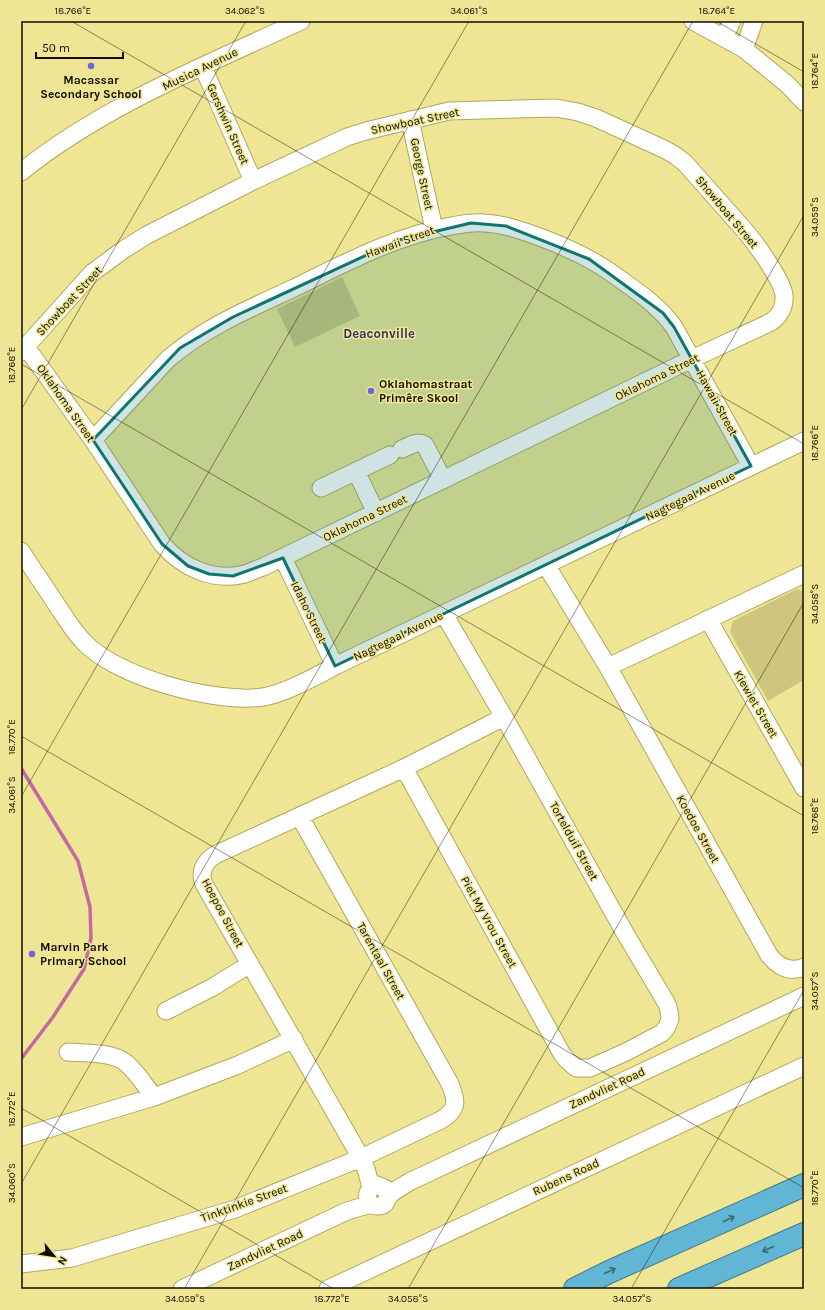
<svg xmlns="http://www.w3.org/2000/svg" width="825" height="1310" font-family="Karla,sans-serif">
  <rect width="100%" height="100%" fill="#efe695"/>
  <path fill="#cec67e" d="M342 277 360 316 295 347 277 309Z
    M797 589 804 592V680L768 701 730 632 733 621Z"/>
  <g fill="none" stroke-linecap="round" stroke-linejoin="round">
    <path stroke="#c469a3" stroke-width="3.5" d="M21 768 78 861 90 907 91 938 84 969 53 1017 21 1059"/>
    <defs>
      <path id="minor" d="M693 21 744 49 788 85 804 102
        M724 38 732 21
        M744 49 754 21
        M203 67 253 181
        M410 120 434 229
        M21 172C103 106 206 65 301 21
        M21 352 92 273 123 250 147 235 253 181 347 137 366 131 449 111 556 108 578 112 596 118 666 150 676 156 685 163 746 232C757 245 782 280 784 295 785 306 780 316 771 322L692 359 263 567C257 569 251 572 245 574 213 582 183 568 162 544L93 440 26 347
        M93 440 168 359C205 327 251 308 294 288 345 263 395 236 451 226 462 224 473 222 484 223 505 224 526 232 545 239 568 248 590 258 610 272 632 288 658 304 674 327L751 466
        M402 449C410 446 417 440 425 445L443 480
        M356 471 376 513
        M321 488 390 455
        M21 551C33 570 46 588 58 607 66 618 73 631 83 641 115 677 216 704 263 697 284 694 316 676 335 666L804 441
        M283 558 335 666
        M546 565 608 667 769 955C778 967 790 973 804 967
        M708 619 804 788
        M608 667 804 574
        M404 768 562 1054 567 1060 576 1068H590L626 1052 662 1033 667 1027 670 1019 669 1011 667 1004 625 933 504 717 444 614
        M166 1011 213 987 250 964
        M68 1052C85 1053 113 1052 126 1063 137 1072 145 1086 154 1097
        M21 1137 154 1097 238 1065 294 1039
        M371 1187 366 1169 361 1158 204 884C199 872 204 862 215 855L404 768 504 717
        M388 1197 386 1189 377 1185C365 1188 363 1206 377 1206 379 1206 382 1206 383 1205 387 1203 386 1200 388 1197 393 1191 403 1186 409 1182L804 996
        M21 1264 72 1258 235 1209 361 1158 441 1120C459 1109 457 1100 449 1082L300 817
        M182 1289 347 1211 371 1204
        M328 1289 804 1066"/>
      <path id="highway" d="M575 1289 609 1272 804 1185
        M679 1289 804 1234"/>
    </defs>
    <use href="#minor" stroke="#b1a758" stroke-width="19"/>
    <use href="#highway" stroke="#447b8a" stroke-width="24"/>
    <use href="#minor" stroke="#fff" stroke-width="17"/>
    <use href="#highway" stroke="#60b6d4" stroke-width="22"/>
  </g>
  <defs><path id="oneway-shaft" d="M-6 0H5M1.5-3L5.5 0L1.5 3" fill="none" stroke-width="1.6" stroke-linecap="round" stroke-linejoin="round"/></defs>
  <g stroke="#3c6a75">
    <use href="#oneway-shaft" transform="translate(729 1219) rotate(-24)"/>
    <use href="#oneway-shaft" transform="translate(768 1249) rotate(156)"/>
    <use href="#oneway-shaft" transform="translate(610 1271) rotate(-25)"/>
  </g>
  <path fill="#0f766e" fill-opacity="0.2" stroke="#0f766e" stroke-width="3" stroke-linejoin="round" d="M471 223 506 226 589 259 663 313 674 327 751 466 335 666 283 558 233 576 209 574 188 566 162 544 93 440 180 348 233 317 399 240Z"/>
  <path fill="none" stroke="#100d00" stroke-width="1" stroke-opacity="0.45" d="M71 21 804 444M716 21 804 72M21 23 22 21M21 364 804 816M21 410 246 21M21 736 804 1188M21 797 469 21M21 1108 334 1289M21 1184 693 21M184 1289 804 215M408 1289 804 602M631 1289 804 990"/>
  <g fill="#6e65df" stroke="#efe695" stroke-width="1.5">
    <circle cx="91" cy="66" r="4"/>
    <circle cx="371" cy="391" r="4"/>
    <circle cx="32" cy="954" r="4"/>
  </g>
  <g text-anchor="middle" stroke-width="3" stroke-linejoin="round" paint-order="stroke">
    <g font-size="12" fill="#100d00" stroke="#efe695">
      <text transform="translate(200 69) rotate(-26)" y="4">Musica Avenue</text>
      <text transform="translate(415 121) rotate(-12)" y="4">Showboat Street</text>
      <text transform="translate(228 124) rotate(66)" y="4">Gershwin Street</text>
      <text transform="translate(422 174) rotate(78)" y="4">George Street</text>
      <text transform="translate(727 212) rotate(50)" y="4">Showboat Street</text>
      <text transform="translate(400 242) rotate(-20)" y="4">Hawaii Street</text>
      <text transform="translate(69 301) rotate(-47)" y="4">Showboat Street</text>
      <text transform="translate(657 377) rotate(-26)" y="4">Oklahoma Street</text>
      <text transform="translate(66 403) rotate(55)" y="4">Oklahoma Street</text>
      <text transform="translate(717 403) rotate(61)" y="4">Hawaii Street</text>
      <text transform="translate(690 496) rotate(-26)" y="4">Nagtegaal Avenue</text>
      <text transform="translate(365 518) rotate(-26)" y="4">Oklahoma Street</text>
      <text transform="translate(309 612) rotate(64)" y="4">Idaho Street</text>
      <text transform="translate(398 636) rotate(-26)" y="4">Nagtegaal Avenue</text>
      <text transform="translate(756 704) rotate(60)" y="4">Kiewiet Street</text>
      <text transform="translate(698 829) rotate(61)" y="4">Koedoe Street</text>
      <text transform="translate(574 841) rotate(61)" y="4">Tortelduif Street</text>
      <text transform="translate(223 913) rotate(62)" y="4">Hoepoe Street</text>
      <text transform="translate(489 922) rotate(61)" y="4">Piet My Vrou Street</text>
      <text transform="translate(381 961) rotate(61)" y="4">Tarentaal Street</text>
      <text transform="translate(607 1088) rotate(-25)" y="4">Zandvliet Road</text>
      <text transform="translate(566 1177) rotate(-25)" y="4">Rubens Road</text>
      <text transform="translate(244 1203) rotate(-20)" y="4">Tinktinkie Street</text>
      <text transform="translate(265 1250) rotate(-25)" y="4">Zandvliet Road</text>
    </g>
    <g font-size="12" font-weight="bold" fill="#100d00" stroke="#efe695" text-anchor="start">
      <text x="91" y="84" text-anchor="middle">Macassar<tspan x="91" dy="14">Secondary School</tspan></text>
      <text x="379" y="388">Oklahomastraat<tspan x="379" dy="14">Primêre Skool</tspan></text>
      <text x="40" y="951">Marvin Park<tspan x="40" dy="14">Primary School</tspan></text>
    </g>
    <g font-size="13" font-weight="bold" fill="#322e6a" stroke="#efe695">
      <text x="379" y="338">Deaconville</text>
    </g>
  </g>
  <rect width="825" height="1310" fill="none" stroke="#efe695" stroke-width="44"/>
  <g transform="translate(54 1256) rotate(120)" stroke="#efe695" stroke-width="3" paint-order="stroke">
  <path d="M0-3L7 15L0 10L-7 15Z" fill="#100d00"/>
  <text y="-6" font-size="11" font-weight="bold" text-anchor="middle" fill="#100d00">N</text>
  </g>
  <path d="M36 52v6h87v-6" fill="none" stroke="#100d00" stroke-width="2"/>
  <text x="42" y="52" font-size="12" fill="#100d00" stroke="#efe695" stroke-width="3" paint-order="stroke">50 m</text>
  <rect x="22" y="22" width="781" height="1266" fill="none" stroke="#100d00" stroke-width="1.5"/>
  <g font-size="10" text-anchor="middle" fill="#100d00">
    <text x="73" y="14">18.766°E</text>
    <text x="245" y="14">34.062°S</text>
    <text x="469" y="14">34.061°S</text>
    <text x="717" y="14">18.764°E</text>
    <text transform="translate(814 71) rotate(-90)" y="4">18.764°E</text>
    <text transform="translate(814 217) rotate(-90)" y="4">34.059°S</text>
    <text transform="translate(11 365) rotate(-90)" y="4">18.768°E</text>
    <text transform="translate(814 443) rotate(-90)" y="4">18.766°E</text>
    <text transform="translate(814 604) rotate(-90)" y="4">34.058°S</text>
    <text transform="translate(11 737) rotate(-90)" y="4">18.770°E</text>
    <text transform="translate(11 795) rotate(-90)" y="4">34.061°S</text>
    <text transform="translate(814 816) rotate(-90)" y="4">18.768°E</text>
    <text transform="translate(814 991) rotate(-90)" y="4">34.057°S</text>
    <text transform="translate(11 1109) rotate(-90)" y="4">18.772°E</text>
    <text transform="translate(11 1183) rotate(-90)" y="4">34.060°S</text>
    <text transform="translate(814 1188) rotate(-90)" y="4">18.770°E</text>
    <text x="185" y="1302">34.059°S</text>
    <text x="332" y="1302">18.772°E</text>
    <text x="408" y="1302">34.058°S</text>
    <text x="632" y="1302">34.057°S</text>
  </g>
</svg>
